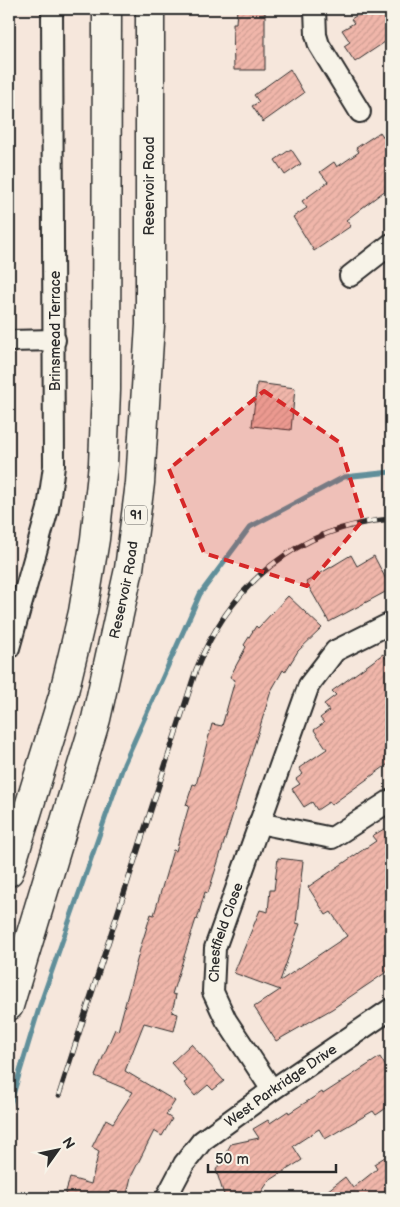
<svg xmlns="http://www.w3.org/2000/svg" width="400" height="1207" font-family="'Balsamiq Sans',sans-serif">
  <defs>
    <pattern id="building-hatch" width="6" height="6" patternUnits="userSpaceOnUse" patternTransform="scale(1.25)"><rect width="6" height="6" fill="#f0b6aa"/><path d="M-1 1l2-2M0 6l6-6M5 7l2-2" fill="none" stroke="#ce9d92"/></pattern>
  </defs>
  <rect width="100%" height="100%" fill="#f6e7dc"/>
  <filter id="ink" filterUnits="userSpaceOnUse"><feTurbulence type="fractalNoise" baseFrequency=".02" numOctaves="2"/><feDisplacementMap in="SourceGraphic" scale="10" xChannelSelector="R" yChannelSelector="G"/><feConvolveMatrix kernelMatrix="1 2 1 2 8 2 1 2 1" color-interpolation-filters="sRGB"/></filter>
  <g filter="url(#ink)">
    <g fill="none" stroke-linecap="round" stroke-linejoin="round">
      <path stroke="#618f9a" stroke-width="5" d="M9 1108 40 1005 124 764 200 594 250 527 344 477 391 472
        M9 1198H14"/>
    </g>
    <path fill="url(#building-hatch)" stroke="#2b2b2b" d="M237 9H265V70H234L233 23H236Z
      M367 9H388L391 14V38L355 62 344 46 350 42 342 30 354 23 351 19Z
      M290 69 304 93 263 122 252 106 259 102 254 95Z
      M380 132 391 148V186L346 220 351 226 314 251 293 217 307 208 302 201 328 182 320 172 334 162 337 167 359 152 356 148Z
      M291 149 301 164 285 175 275 160Z
      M257 383 295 388 291 430 252 426Z
      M351 555 357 566 374 556 391 589 329 622 306 582Z
      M288 596 322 628 298 651 285 672 283 670 271 691 217 865 208 893 205 892 197 920 196 919 172 994 176 995 172 1012 178 1014 174 1031 144 1023 125 1071 175 1101 166 1115 172 1119 162 1136 154 1131 131 1177 126 1198H64L70 1178 91 1184 99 1151 92 1147 106 1119 113 1123 133 1092 95 1076 115 1029 118 1031 140 949 151 914 154 915 173 850 176 851 189 806 186 805 193 784 196 785 212 724 222 726 235 680 230 677 246 647 244 645 256 626 258 628Z
      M383 654 391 665V762L331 805 329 802 317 810 312 802 304 807 292 789 300 784 296 779 303 774 299 768 327 749 314 730 324 723 320 718 329 711 324 704 336 695 332 691Z
      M384 829 386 832 391 829V969L332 1009 276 1041 254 1007 280 990 234 973 260 910 268 912 270 890H274L278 858 303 861 296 923 300 924 280 981 347 936 331 912 326 915 308 887 376 841 372 836Z
      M191 1044 224 1081 213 1090 208 1085 195 1096 184 1083 187 1081 171 1063Z
      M380 1057 391 1075V1105L376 1115 373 1111 325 1139 319 1129 293 1146 302 1160 269 1181 260 1194V1198H225L216 1170 231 1144 259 1138 253 1129 268 1120 270 1123 288 1111 289 1113 322 1092 323 1094Z
      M391 1153V1198H318L345 1177 353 1188 377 1169 374 1164Z"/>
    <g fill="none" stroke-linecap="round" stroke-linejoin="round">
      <defs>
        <g id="minor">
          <path d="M315 9 316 35 319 45 360 112"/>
          <path d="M350 276 391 244"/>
          <path d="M9 341 55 340"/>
          <path d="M9 648 48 509 54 466 52 9"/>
          <path d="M259 823 332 838 391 800"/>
          <path id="s1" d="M272 1090 226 1020 213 992 215 948 309 685 335 651 389 624 391 626"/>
          <path id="s2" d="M166 1198 184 1164 202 1141 272 1090 391 1009"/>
        </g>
        <g id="primary">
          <path d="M9 872 63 696 83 612 95 539 103 464 106 390 107 9"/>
          <path id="s3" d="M9 1006 96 719 129 569 140 483 150 325V9"/>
        </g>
      </defs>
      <use href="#minor" stroke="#2b2b2b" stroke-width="24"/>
      <use href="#primary" stroke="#2b2b2b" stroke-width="31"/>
      <use href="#minor" stroke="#f7f3e8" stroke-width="20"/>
      <use href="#primary" stroke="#f7f3e8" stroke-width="28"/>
      <defs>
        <path id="rail" d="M59 1095 196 670C231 584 297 527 391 519"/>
      </defs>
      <use href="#rail" stroke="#2b2b2b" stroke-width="5.5"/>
      <use href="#rail" stroke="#f7f3e8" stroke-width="4" stroke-dasharray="11" stroke-linecap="butt"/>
    </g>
  </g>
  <path fill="#d62828" fill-opacity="0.2" stroke="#d62828" stroke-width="4" stroke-dasharray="10 6" stroke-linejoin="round" d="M264 391 339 442 363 520 307 586 204 553 169 469Z"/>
  <g text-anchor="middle" stroke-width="4" stroke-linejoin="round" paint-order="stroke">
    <rect fill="#f7f3e8" stroke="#686764" stroke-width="1" x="125" y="505.5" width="22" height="19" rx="4"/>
    <g font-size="12" font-weight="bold" fill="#2b2b2b">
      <text x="136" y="519">91</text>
    </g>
    <g font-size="14" fill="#2b2b2b" stroke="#f7f3e8">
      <text transform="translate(149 186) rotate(-90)" y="5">Reservoir Road</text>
      <text transform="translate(55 331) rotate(-90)" y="5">Brinsmead Terrace</text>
      <text dy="5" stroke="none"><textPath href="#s3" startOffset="432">Reservoir Road</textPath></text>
      <text dy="5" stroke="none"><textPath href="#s1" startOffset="176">Chestfield Close</textPath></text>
      <text dy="5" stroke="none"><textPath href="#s2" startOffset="164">West Parkridge Drive</textPath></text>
    </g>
  </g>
  <rect width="400" height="1207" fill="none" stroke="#f7f3e8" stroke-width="30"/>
  <rect x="15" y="15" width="370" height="1177" fill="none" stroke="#2b2b2b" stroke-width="2" filter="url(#ink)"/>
  <g transform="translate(58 1150) rotate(57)" stroke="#f7f3e8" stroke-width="4" paint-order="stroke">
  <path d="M0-4L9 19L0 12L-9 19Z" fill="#2b2b2b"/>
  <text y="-8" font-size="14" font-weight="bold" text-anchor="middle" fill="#2b2b2b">N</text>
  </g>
  <path d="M208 1164v8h128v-8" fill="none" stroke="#2b2b2b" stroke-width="2.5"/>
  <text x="215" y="1164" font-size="15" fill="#2b2b2b" stroke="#f7f3e8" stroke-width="4" paint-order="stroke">50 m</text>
</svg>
